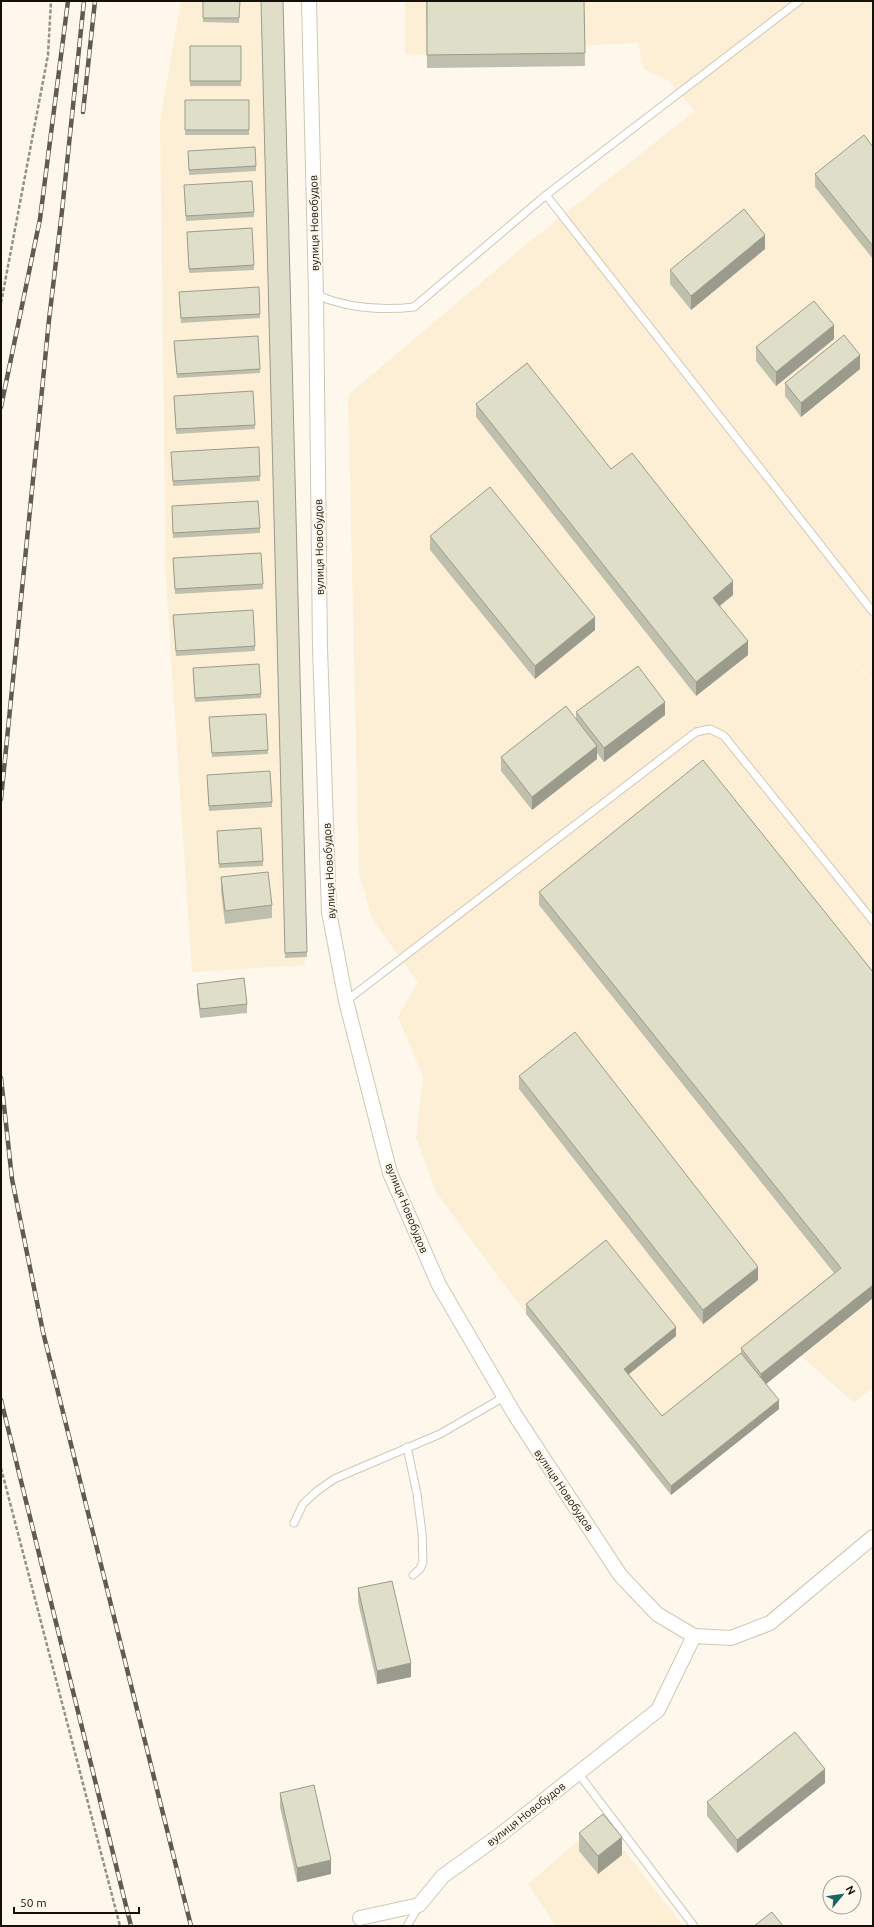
<svg xmlns="http://www.w3.org/2000/svg" width="874" height="1927" font-family="Ubuntu,sans-serif">
  <rect width="100%" height="100%" fill="#fef8ec"/>
  <path fill="#fdefd5" d="M181 1H274L279 79 305 965 192 972 166 583 160 120Z
    M405 1H873V683L795 583 873 684V1387L854 1403 801 1356 762 1388 779 1409 671 1495 526 1314 436 1192 416 1138 423 1077 398 1017 418 982 373 921 359 874 348 395 530 241 695 111 669 81 644 69 638 43 405 55Z
    M601 1821 636 1865 683 1926H556L528 1884Z"/>
  <g fill="none" stroke-linecap="round" stroke-linejoin="round">
    <defs>
      <path id="service" d="M546 195 873 612
        M316 295C348 308 380 311 414 307L546 195 799 1
        M346 1001 696 732 710 729 724 736 873 921
        M407 1447 417 1494 422 1533 423 1562 420 1569 413 1575
        M294 1523 303 1504 317 1491 334 1479 440 1434 504 1397
        M578 1773 694 1926
        M407 1926 419 1906"/>
      <path id="minor" d="M309 1 316 295 320 648 329 912 346 1001 390 1173 439 1285 515 1415 620 1575 657 1614 694 1636 731 1638 770 1623 873 1537
        M360 1918 419 1905 443 1876 500 1835 658 1710 694 1636"/>
    </defs>
    <use href="#service" stroke="#d0c7b5" stroke-width="9"/>
    <use href="#minor" stroke="#d0c7b5" stroke-width="16"/>
    <path stroke="#959187" stroke-width="2.5" stroke-dasharray="4 2" stroke-linecap="butt" d="M1 303 48 55 51 1
      M1 1468 120 1926"/>
    <use href="#service" stroke="#fff" stroke-width="7"/>
    <use href="#minor" stroke="#fff" stroke-width="14"/>
    <defs>
      <path id="rail" d="M83 112 95 1
        M1 407 40 219 68 1
        M1 799 49 320 62 211 84 1
        M1 1078 12 1179 43 1332 191 1926
        M1 1400 131 1926"/>
    </defs>
    <use href="#rail" stroke="#5f5b53" stroke-width="4.5"/>
    <use href="#rail" stroke="#fef8ec" stroke-width="3" stroke-dasharray="9" stroke-linecap="butt"/>
  </g>
  <path fill="#bfbfad" d="M203 1H240L239 23 203 22Z
    M261 1 307 952V957L285 958Z
    M426 1H584L585 66 427 68Z
    M190 46H241V86H190Z
    M185 100H249V135H185Z
    M873 147V259L815 187V174Z
    M188 151 256 166V171L189 175Z
    M184 190 254 212V217L186 221Z
    M187 237 254 265V270L189 273Z
    M765 249 691 310 670 284V270Z
    M179 297 260 314V318L181 323Z
    M834 339 776 386 756 361V347Z
    M174 346 260 369V373L177 378Z
    M860 369 801 417 785 396V383Z
    M174 400 255 425V429L176 434Z
    M476 404 611 469 733 595 720 606 748 655 696 696 476 417Z
    M171 457 260 476V481L173 486Z
    M172 511 260 528V533L173 538Z
    M430 536 595 630 535 679 430 550Z
    M173 562 263 584V589L175 594Z
    M173 615 255 646V651L176 656Z
    M193 672 261 694V698L195 702Z
    M576 712 665 715 604 762 597 753V759L532 810 501 771V757L576 720Z
    M209 721 268 750V754L212 757Z
    M207 780 272 802V807L209 811Z
    M217 835 263 861V866L219 868Z
    M221 877 272 905V918L225 924 221 891Z
    M539 892 873 1298 766 1384 779 1409 671 1495 526 1314V1304L676 1336 629 1374 662 1416 741 1353V1348L834 1273 539 905Z
    M197 984 247 1004V1013L200 1018 197 993Z
    M519 1076 758 1280 703 1324 519 1089Z
    M358 1588 411 1677 377 1684 358 1602Z
    M825 1783 737 1853 707 1816V1802Z
    M280 1793 331 1874 297 1882 280 1807Z
    M579 1833 622 1855 598 1874 579 1851Z"/>
  <path fill="#9b9b8d" d="M765 235V249L691 310V296Z
    M834 325V339L776 386V372Z
    M860 355V369L801 417V403Z
    M733 581V595L713 611V598Z
    M595 617V630L535 679V666Z
    M748 641V655L696 696V682Z
    M665 702V715L604 762V748Z
    M597 746V759L532 810V797Z
    M758 1267V1280L703 1324V1310Z
    M873 1285V1298L761 1388V1374Z
    M676 1327V1336L624 1378V1369Z
    M779 1400V1409L671 1495V1486Z
    M411 1663V1677L377 1684V1671Z
    M825 1769V1783L737 1853V1840Z
    M622 1837V1855L598 1874V1856Z
    M331 1860V1874L297 1882V1868Z"/>
  <path fill="#dedec9" stroke="#9b9b8d" d="M203 1H240L239 18H203Z
    M261 1H283L307 952 285 953Z
    M427 1H584L585 53 427 55Z
    M190 46H241V81H190Z
    M185 100H249V130H185Z
    M864 135 873 147V246L815 174Z
    M255 147 256 166 189 170 188 151Z
    M252 181 254 212 186 216 184 185Z
    M744 209 765 235 691 296 670 270Z
    M252 228 254 265 189 269 187 232Z
    M259 287 260 314 181 318 179 292Z
    M814 301 834 325 776 372 756 347Z
    M844 335 860 355 801 403 785 383Z
    M258 336 260 369 177 374 174 341Z
    M527 363 611 469 632 453 733 581 713 598 748 641 696 682 476 404Z
    M253 391 255 425 176 429 174 396Z
    M259 447 260 476 173 481 171 452Z
    M490 487 595 617 535 666 430 536Z
    M258 501 260 528 173 533 172 506Z
    M261 553 263 584 175 589 173 558Z
    M253 610 255 646 176 651 173 615Z
    M259 664 261 694 195 698 193 668Z
    M638 666 665 702 604 748 576 712Z
    M566 706 597 746 532 797 501 757Z
    M266 714 268 750 212 753 209 717Z
    M703 760 873 972V1285L761 1374 741 1348 841 1268 539 892Z
    M270 771 272 802 209 806 207 775Z
    M261 828 263 861 219 864 217 831Z
    M268 872 272 905 225 911 221 877Z
    M244 978 247 1004 200 1009 197 984Z
    M575 1032 758 1267 703 1310 519 1076Z
    M606 1240 676 1327 624 1369 662 1416 741 1353 779 1400 671 1486 526 1304Z
    M392 1581 411 1663 377 1671 358 1588Z
    M795 1732 825 1769 737 1840 707 1802Z
    M314 1785 331 1860 297 1868 280 1793Z
    M603 1814 622 1837 598 1856 579 1833Z
    M772 1912 783 1926H754Z"/>
  <g text-anchor="middle" stroke-width="4" stroke-linejoin="round" paint-order="stroke">
    <g font-size="11" fill="#14110a" stroke="#fef8ec">
      <text transform="translate(314 223) rotate(-91)" y="4">вулиця Новобудов</text>
      <text transform="translate(319 547) rotate(-91)" y="4">вулиця Новобудов</text>
      <text transform="translate(329 871) rotate(-93)" y="4">вулиця Новобудов</text>
      <text transform="translate(407 1208) rotate(68)" y="4">вулиця Новобудов</text>
      <text transform="translate(564 1490) rotate(56)" y="4">вулиця Новобудов</text>
      <text transform="translate(526 1814) rotate(-38)" y="4">вулиця Новобудов</text>
    </g>
  </g>
  <rect width="874" height="1927" fill="none" stroke="#14110a" stroke-width="4"/>
  <g transform="translate(842 1895) rotate(61)"><circle r="19" fill="#fef8ec" stroke="#a09c92"/>
  <path d="M0-3L7 15L0 10L-7 15Z" fill="#186665"/>
  <text y="-6" font-size="11" font-weight="bold" text-anchor="middle" fill="#14110a">N</text>
  </g>
  <path d="M14 1907v6h125v-6" fill="none" stroke="#14110a" stroke-width="2"/>
  <text x="20" y="1907" font-size="12" fill="#14110a" stroke="#fef8ec" stroke-width="3" paint-order="stroke">50 m</text>
</svg>
